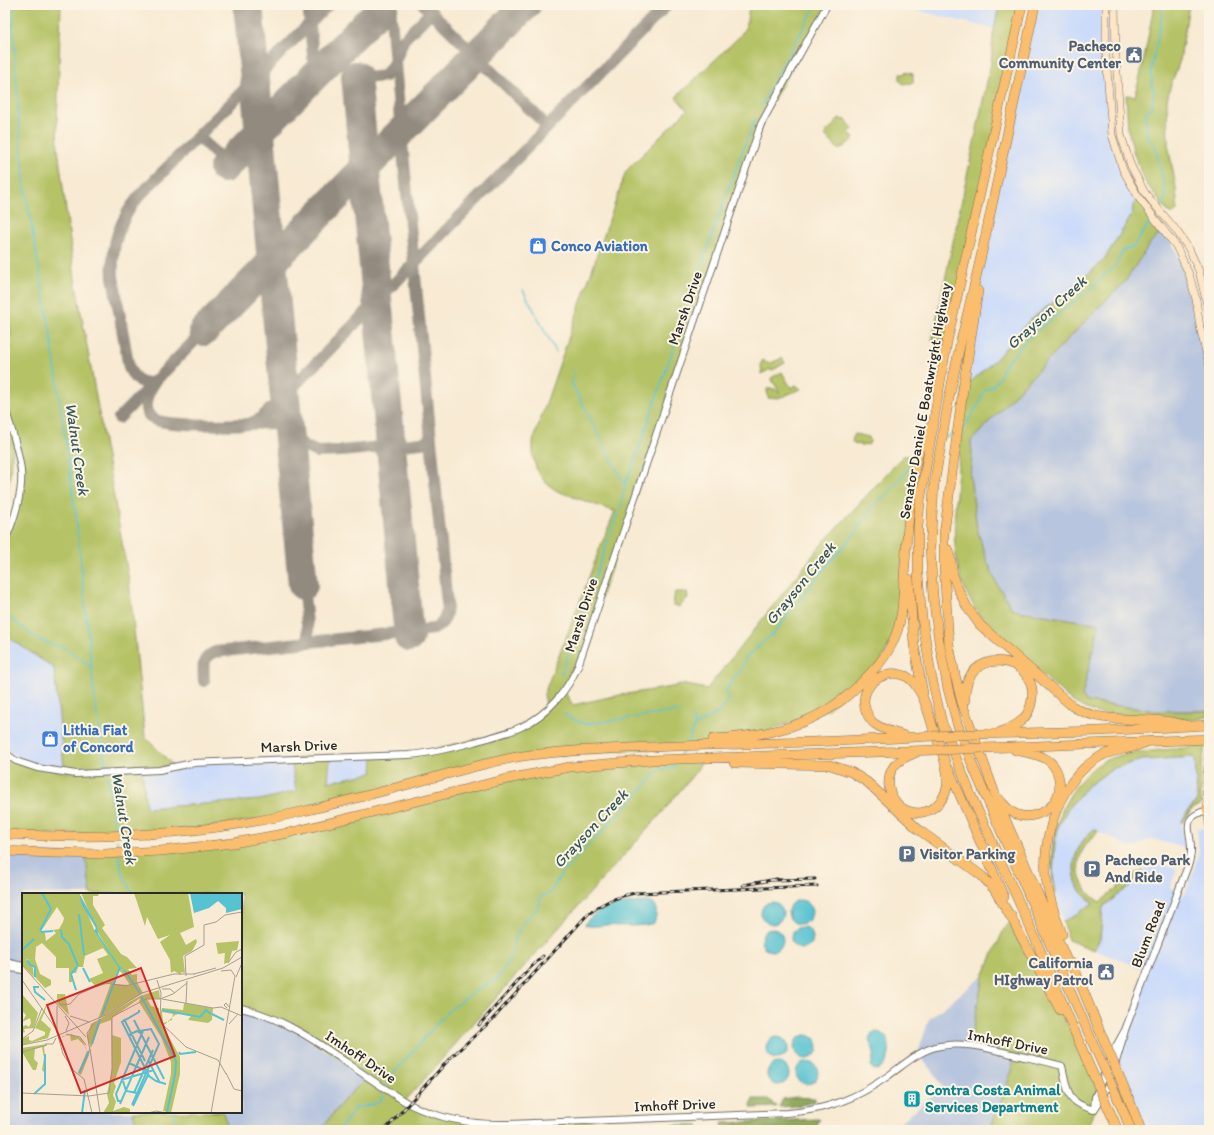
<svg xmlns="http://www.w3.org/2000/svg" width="1214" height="1135" font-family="Itim,sans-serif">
  <rect width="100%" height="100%" fill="#fcf5e5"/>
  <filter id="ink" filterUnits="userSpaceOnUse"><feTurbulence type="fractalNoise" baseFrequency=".025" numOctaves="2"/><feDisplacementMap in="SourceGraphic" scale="8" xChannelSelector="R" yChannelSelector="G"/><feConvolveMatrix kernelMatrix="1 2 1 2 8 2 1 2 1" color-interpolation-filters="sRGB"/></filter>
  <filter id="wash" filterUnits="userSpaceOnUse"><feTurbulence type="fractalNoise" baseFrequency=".012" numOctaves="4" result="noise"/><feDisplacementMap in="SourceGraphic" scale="16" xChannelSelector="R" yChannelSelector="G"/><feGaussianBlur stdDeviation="0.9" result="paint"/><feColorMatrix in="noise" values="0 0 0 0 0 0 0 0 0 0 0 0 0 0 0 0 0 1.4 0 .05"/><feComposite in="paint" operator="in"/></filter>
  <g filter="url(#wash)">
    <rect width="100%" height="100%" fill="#f8ead3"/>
    <path fill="#ccdbfa" d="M894 5H999L994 29Z
      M1035 5H1106L1112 135 1123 170 1139 198 1133 205 1132 215 1103 261 1067 292 1030 320 996 359 963 389 982 252Z
      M5 305 11 336 5 337Z
      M5 635 54 667 64 767H49L36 764 21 759 5 750Z
      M373 757 372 773 327 782 330 758Z
      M1195 757 1197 801 1187 812 1181 823 1185 848 1152 839 1132 848 1094 829 1077 851 1074 866 1077 885 1093 903 1074 916 1063 921 1057 899 1053 875 1055 842 1059 825 1068 808 1089 785 1114 768 1142 760Z
      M291 759 296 791 260 800 146 808 142 771 161 765Z
      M1205 828 1209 844V1130H1141L1115 1065 1148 971 1094 950 1100 939 1103 907 1131 885 1143 870 1158 865H1166L1177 869 1170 888 1185 895 1196 863 1199 851 1197 829Z"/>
    <path fill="#b8c5de" d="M1164 230 1189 274 1209 359V706L1208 711H1157L1088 702 1082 697 1099 624 1013 610 997 584 985 556 977 528 970 476 972 454 971 441 1023 386 1101 305 1124 283 1151 242Z
      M5 851 85 854 91 894H23V966L5 962Z
      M5 967 23 970V1112H133L138 1130H5Z
      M983 976 970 1045 1015 1055 1008 1082 990 1130H892L943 1086 918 1053 929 1019Z
      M241 1008 280 1021 367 1077 345 1099 320 1130H228L224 1112H241Z"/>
    <path fill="#b5c366" stroke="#707748" d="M5 5H61L57 124 58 149 75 279 129 581 145 737 172 764 159 770 142 771 146 808 260 800 296 791 291 759 330 758 328 782 372 773 373 757 408 755 509 732 547 710 544 694 577 609 599 550 615 511 610 510 557 491 546 483 537 471 533 457V441L626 171 687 110 676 97 739 37C742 33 745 29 746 25 748 18 747 11 751 5H827L765 115 578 666 564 691 573 705 614 696 672 687 681 684 707 689 822 544 903 456 918 455 901 618 881 662 828 709 735 743 506 759 271 818 158 834H5V755L16 761 68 773 64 767 54 668 5 635V540L21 484 14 441 8 490 5 501V337L11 336 5 305Z
      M999 5H1022L947 342 932 341 991 63 993 35Z
      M1154 5H1189L1180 60 1170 88 1167 100 1168 144 1176 188 1177 202V210L1176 212 1173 214 1168 212 1146 183 1134 154 1128 129 1126 95 1135 96 1144 59Z
      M905 72 913 74V83L903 84 900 81V74H904Z
      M839 118 843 120 845 119 853 129 849 132 854 139 839 150 825 135 826 130 828 132Z
      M1139 198 1164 230 1151 242 1124 283 1101 305 1023 386 971 441 972 454 970 476 977 528 985 556 997 584 1013 610 1099 624 1082 697 1088 702 1157 711H1208L1207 717 1192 720 1097 713 1084 708 1073 702 990 628C945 577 954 530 958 468 961 442 962 415 963 389L996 359 1030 320 1067 292 1103 261 1132 215 1133 205Z
      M782 358 785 363 771 371 770 369 762 374 761 364 762 361 764 360 765 363H771Z
      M782 372 791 388 796 385 801 389C792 392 777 401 768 398L767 389H775L779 393H780L771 378Z
      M855 434 869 437 870 442 868 445 866 444 862 445 855 444V443L852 442 853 437Z
      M675 592H685L687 593 688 598 686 599 680 607 673 605Z
      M1205 746 1201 774V792L1200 794V797L1201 798 1200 805 1191 810 1183 822 1181 823 1187 812 1197 801 1195 757 1142 760 1114 768 1089 785 1068 808 1059 825 1055 842 1053 875 1056 893 1054 894C1052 876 1050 859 1053 842 1057 812 1077 774 1106 760 1123 752 1143 752 1162 750 1176 749 1191 747 1205 746Z
      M703 758 697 770 661 814 520 971 405 1101 412 1105 475 1123 593 1121V1130H320L345 1099 367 1077 303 1033 241 1008V894H91L85 854 233 843 570 767Z
      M1094 829 1098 831C1094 838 1087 841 1084 848 1072 867 1081 891 1100 902L1133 875 1143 870 1131 885 1103 907 1100 939 1094 950 1068 940 1063 921 1074 916 1093 903C1089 899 1084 896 1081 892 1071 876 1072 856 1083 841 1086 836 1090 833 1094 829Z
      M1013 921 1088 1063 1099 1088 1094 1110 1087 1130H990L1008 1082 1015 1055 970 1045 983 976 1005 927Z
      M133 1112H224L228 1130H138Z"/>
    <path fill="#90a95b" stroke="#5e6a43" d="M796 1097 813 1098H815V1102L796 1106 779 1107 783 1099Z
      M753 1099H768L772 1102V1104L775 1105 776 1106V1107L752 1108 751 1105Z
      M819 1119 820 1120 817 1122 819 1130H723L722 1123Z
      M698 1124 699 1130H672V1125Z"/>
    <path fill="#57c2d1" stroke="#41767e" d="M788 912a12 12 0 1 1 24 0a12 12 0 1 1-24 0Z
      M761 913a11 11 0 1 1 22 0a11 11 0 1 1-22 0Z
      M646 902 653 903 656 906V916L654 923C644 927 618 926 607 925 600 925 593 928 585 925 586 921 590 918 593 915 608 904 627 903 646 902Z
      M791 938a11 11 0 1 1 22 0a11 11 0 1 1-22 0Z
      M761 940a11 11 0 1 1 22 0a11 11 0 1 1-22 0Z
      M875 1032C896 1032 892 1071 874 1070L871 1067 874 1051 869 1040 872 1033Z
      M794 1047a12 12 0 1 1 24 0a12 12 0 1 1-24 0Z
      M766 1048a11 11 0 1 1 22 0a11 11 0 1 1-22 0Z
      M796 1073a11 11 0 1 1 22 0a11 11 0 1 1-22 0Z
      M767 1074a11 11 0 1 1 22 0a11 11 0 1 1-22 0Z"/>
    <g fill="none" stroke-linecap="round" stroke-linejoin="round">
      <path stroke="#57c2d1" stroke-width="1.5" d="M14 5 13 25 19 122 25 188 51 336 76 516 95 702 107 771
        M5 23 13 25
        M761 106 777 75 816 5
        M1161 207 1165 200V190L1155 145 1147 138 1146 112 1152 106 1154 90 1152 87 1151 71 1164 5
        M523 290 556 352
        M571 369 574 374 572 384 625 485
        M961 432 979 403 985 390 993 386 1001 375 1002 368 1028 338 1083 295 1111 270 1117 263 1123 250 1133 247 1152 219
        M945 438 954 433
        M5 614 32 635 49 644 64 647 91 667
        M561 675 576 631 580 623V615L596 574 621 504 625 485 637 454 727 192 755 119
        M563 713 570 718 585 724 602 722 680 711
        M692 717 695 726
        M688 742 690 739V735L695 726 718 713 728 702 726 690 735 676 741 671 746 657 775 632 817 577 853 536 872 506 887 494 911 466
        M679 756 684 749
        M107 774 116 832
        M117 840 118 850
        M119 856 121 871 133 894
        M386 1087 390 1077 448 1011 474 992 497 978 508 963 512 951 515 936 520 930 524 921 537 909 541 897 550 893 562 873 615 818 661 768 673 769 676 762
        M174 1112 179 1130
        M338 1130 347 1120 355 1108 378 1103 382 1098 385 1090"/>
      <path stroke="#928a7f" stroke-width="12" d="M308 5 315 76
        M424 5 548 127
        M356 79 385 76 395 61 404 39 431 12
        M199 137 227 165
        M155 382C142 386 134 379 129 368L113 277C111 245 119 220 140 195L328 5
        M155 382C148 392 140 409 152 418 165 428 250 424 270 423 281 426 286 432 289 442
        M287 417 291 431 295 437 304 446 317 452 341 451 431 442
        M119 418 204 331
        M249 424 260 419 285 395 667 5
        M303 585 309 642
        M204 681C203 667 201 658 215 652L433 629C444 625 447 616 447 604L401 132 390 5"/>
      <path stroke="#928a7f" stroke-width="30" d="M248 5 272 263 303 585
        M356 76 409 637
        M224 168 384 5
        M204 331 526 5"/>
    </g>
  </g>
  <g filter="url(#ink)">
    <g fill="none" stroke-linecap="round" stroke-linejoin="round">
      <defs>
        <path id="tertiary" d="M5 408C11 428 19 450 21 471 23 492 14 521 5 540
          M5 753 16 761 37 768 76 774 159 770 193 763 216 762 408 755C431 753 452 748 474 742 490 737 508 734 523 726 548 714 567 691 578 666L761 124 827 5
          M5 962 23 966
          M5 967 23 970
          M241 1008C293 1020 334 1055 378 1084 389 1091 400 1099 411 1105 442 1120 475 1125 509 1124L787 1113C826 1110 856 1099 888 1076 905 1064 919 1050 940 1046 964 1041 989 1049 1012 1054 1029 1058 1045 1061 1062 1066 1065 1077 1066 1095 1076 1102 1081 1106 1088 1108 1094 1110
          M1125 1030 1114 1050 1095 1097 1094 1110C1110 1088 1118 1056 1125 1030L1189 863C1190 859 1191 854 1191 850 1192 829 1178 819 1207 810"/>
        <path id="secondary" d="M1106 5V56L1112 135 1123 170 1139 198 1176 246 1189 274 1196 299 1200 327 1209 364
          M1115 5 1116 58 1121 135 1131 166 1145 193 1176 230 1189 249 1199 271 1209 313
          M1209 749 1206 793 1209 825"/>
        <path id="motorway" d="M1022 5 947 342 920 502 918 527V574L922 618 931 674 942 723 971 795 1035 938 1088 1063
          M1035 5 982 252 961 341 949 398 934 485 932 517 930 548 933 596 939 641 948 689 957 723 974 769 1095 1048
          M978 291 963 389 944 534V568L949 644 955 675 962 703 994 791 997 800 1068 963 1074 969
          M949 550 953 575 957 587 967 607 980 625 1072 706C1100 724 1133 717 1165 721 1173 722 1181 724 1189 726
          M909 579 914 645 923 693
          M965 700C963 643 1038 654 1032 699 1031 708 1028 715 1021 721 1016 726 1007 729 1000 732
          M979 734 1099 731 1209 725
          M905 736C896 733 883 730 875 724 870 721 868 716 866 711 857 689 881 668 902 675 908 676 913 681 916 686 925 698 929 714 933 728 939 746 950 767 947 787 945 798 936 809 924 812 898 818 879 787 894 766 899 759 909 756 917 752
          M713 739C768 736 818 726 859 685 874 670 887 657 895 637 903 618 903 598 904 578 906 548 908 519 912 490 914 474 916 455 923 440 925 436 928 431 930 427
          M983 748 1209 739
          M734 763 830 765 851 772 867 782 919 830 982 876 994 889 1013 921
          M949 770 1004 897
          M999 799C1003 803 1007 809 1012 812 1026 821 1047 814 1055 801 1063 789 1060 770 1049 761 1039 753 1026 753 1015 750
          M1207 810 1209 809
          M5 834C104 840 203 835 300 812 344 802 388 790 432 778 462 770 492 761 523 756 565 750 608 749 650 747 744 743 838 743 932 736
          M5 851 52 853 103 854 160 851 233 843 288 833 507 779 570 767 652 760 936 750
          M1011 915 1013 921 1060 1010
          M1062 934C1055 916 1049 898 1046 878 1042 835 1060 779 1101 756 1111 751 1122 750 1133 747 1139 745 1144 743 1150 741
          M1072 963 1099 1029
          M1129 1099 1141 1130
          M1122 1108 1131 1130
          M1114 1121 1118 1130"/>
      </defs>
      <use href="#tertiary" stroke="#736e66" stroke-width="8"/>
      <use href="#secondary" stroke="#736e66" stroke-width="8"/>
      <use href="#motorway" stroke="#736e66" stroke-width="10"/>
      <use href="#tertiary" stroke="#fff" stroke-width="6"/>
      <use href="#secondary" stroke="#fde5c5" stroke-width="7"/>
      <use href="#motorway" stroke="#fbbe6e" stroke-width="9"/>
      <defs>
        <path id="rail" d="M772 880 815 879
          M743 885 777 879
          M479 1025 530 968 543 956
          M449 1059 492 1020 588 914C602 903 617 896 635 893L817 886
          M385 1130 453 1055"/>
      </defs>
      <use href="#rail" stroke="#2b2b2b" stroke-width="3"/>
      <use href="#rail" stroke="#fcf5e5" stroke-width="1.5" stroke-dasharray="4.5" stroke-linecap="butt"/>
      <defs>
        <path id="motorway-bridge" d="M932 736 979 734
          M936 750 983 748
          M1099 1029 1129 1099
          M1095 1048 1122 1108
          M1088 1063 1114 1121"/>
      </defs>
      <use href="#motorway-bridge" stroke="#736e66" stroke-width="10" stroke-linecap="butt"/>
      <use href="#motorway-bridge" stroke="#fbbe6e" stroke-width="9"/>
    </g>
  </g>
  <defs>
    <symbol id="civic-square" viewBox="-11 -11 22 22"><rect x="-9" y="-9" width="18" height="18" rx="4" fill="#5c6f8a" stroke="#fcf5e5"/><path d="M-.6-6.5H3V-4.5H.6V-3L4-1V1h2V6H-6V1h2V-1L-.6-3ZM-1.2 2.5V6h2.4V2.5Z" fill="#fff"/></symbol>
    <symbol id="shop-square" viewBox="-11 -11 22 22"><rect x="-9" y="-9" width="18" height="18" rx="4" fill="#3f7fe0" stroke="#fcf5e5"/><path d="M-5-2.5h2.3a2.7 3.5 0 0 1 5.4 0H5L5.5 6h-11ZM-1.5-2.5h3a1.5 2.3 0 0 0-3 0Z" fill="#fff"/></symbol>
    <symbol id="parking-square" viewBox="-11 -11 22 22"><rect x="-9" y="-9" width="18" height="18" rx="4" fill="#5c6f8a" stroke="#fcf5e5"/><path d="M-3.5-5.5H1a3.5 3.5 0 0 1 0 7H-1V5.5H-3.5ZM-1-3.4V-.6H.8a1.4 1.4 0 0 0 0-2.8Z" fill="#fff"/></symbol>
    <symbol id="building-square" viewBox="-11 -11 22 22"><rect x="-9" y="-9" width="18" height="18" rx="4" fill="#0f9aa8" stroke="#fcf5e5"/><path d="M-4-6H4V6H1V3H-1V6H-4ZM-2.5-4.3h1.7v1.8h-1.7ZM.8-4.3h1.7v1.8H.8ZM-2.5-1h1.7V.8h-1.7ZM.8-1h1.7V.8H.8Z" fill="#fff"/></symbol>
  </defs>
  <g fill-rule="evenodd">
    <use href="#civic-square" x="1124" y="45" width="20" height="20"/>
    <use href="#shop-square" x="528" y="236" width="20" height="20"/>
    <use href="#shop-square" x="40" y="729" width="20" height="20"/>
    <use href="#parking-square" x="897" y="844" width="20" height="20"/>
    <use href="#parking-square" x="1082" y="859" width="20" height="20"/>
    <use href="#civic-square" x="1096" y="962" width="20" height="20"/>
    <use href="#building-square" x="902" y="1089" width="20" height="20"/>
  </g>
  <g text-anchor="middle" stroke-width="4" stroke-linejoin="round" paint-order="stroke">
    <g font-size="15" font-weight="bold" fill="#4e5e75" stroke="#fcf5e5" text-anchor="end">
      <text x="1121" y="51">Pacheco<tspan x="1121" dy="17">Community Center</tspan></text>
      <text x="920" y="859" text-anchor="start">Visitor Parking</text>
      <text x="1105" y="865" text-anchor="start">Pacheco Park<tspan x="1105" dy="17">And Ride</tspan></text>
      <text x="1093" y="968">California<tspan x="1093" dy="17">HIghway Patrol</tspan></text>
    </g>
    <g font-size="15" font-weight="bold" fill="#366cbe" stroke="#fcf5e5" text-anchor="start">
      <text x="551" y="251">Conco Aviation</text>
      <text x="63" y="735">Lithia Fiat<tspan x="63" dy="17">of Concord</tspan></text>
    </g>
    <g font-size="15" fill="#2b2b2b" stroke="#fcf5e5">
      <text transform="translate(685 308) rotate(-71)" y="5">Marsh Drive</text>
      <text transform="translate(925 401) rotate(-80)" y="5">Senator Daniel E Boatwright Highway</text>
      <text transform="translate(581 615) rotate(-72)" y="5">Marsh Drive</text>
      <text transform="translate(299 746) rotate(-2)" y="5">Marsh Drive</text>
      <text transform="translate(1148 934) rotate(-69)" y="5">Blum Road</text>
      <text transform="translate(1008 1042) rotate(11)" y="5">Imhoff Drive</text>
      <text transform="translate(361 1057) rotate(34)" y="5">Imhoff Drive</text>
      <text transform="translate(675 1105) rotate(-2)" y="5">Imhoff Drive</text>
    </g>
    <g font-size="15" font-weight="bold" fill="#0d838f" stroke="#fcf5e5" text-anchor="start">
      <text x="925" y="1095">Contra Costa Animal<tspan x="925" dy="17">Services Department</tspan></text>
    </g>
    <g font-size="16" font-style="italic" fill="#38585d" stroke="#fcf5e5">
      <text transform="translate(1046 312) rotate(-42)" y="6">Grayson Creek</text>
      <text transform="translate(78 449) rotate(82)" y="6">Walnut Creek</text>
      <text transform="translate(800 583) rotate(-51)" y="6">Grayson Creek</text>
      <text transform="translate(125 818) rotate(81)" y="6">Walnut Creek</text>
      <text transform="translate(590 828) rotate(-47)" y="6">Grayson Creek</text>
    </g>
  </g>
  <g transform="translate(22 893)">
    <rect width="220" height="220" fill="#f8ead3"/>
    <path d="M0 0H57L74 41 94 69 76 40 59 0H77L76 3H71V12L83 32 80 35 99 61 105 64 115 75 106 76 110 82 115 81V89L121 100 76 126 89 90 74 94 67 86 81 80 75 66 86 62 81 55 63 63 61 74H56L54 80H50V89H47V75H34V64L20 50 14 54 13 66 18 81 29 87V92L23 95 13 84V74L8 72 6 66 4 67 11 75 12 84 0 72ZM35 14 42 25 41 29 37 36 31 37 34 40 24 48 23 40 19 38ZM97 78 99 79 108 92 93 91ZM112 0H166L172 34 158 40 164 52 174 46 175 49 170 58 161 63 163 80 159 79V82L152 78 149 80 148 67 138 49 148 42 136 46 125 24 123 33ZM217 48 215 57 210 58 207 69 202 71 203 60 196 61 194 50ZM137 97 138 106H125L129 113 137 115V127L140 115 161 117 162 110 191 115 190 127 186 130 166 127 169 123 160 120 153 122 141 133 158 164V181L149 220 141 218 149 181V169L139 144 117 109 118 105 90 125V142L99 145V169L92 190 94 193 91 202 94 209 91 218 102 214 108 216V220H81L87 210 85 201 90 176 89 127 78 131 69 155 65 144 69 131 118 103ZM140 119 151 121 150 127 141 130ZM0 101 16 120 12 135 2 136 3 139 0 140V134L4 132 7 134 9 130 8 125 0 129 4 122 0 118ZM35 101H43L47 122 35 110ZM25 110 23 118 19 127 29 136 26 145 0 152V146L7 143V147L10 148 23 142V139L13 135ZM49 141 60 146 67 162 59 182 56 180 65 158 62 152 56 146 49 148 48 142 38 144ZM25 151 22 154 23 164 22 179 20 177 22 165 20 154 13 156 12 166 16 170 14 177H0H11L0 159V155Z" fill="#b5c366" fill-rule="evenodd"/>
    <path d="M57 0 75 33 76 41 98 74 102 76 97 75 72 38 74 35 60 12ZM168 0H220V16L204 20V15L196 8 187 15 172 20Z" fill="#57c2d1"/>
    <path fill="none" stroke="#57c2d1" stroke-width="2" d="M57 21 62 62M39 37 40 44 47 51 56 73M18 38 29 16 20 0M19 39 31 38M0 57 12 46M5 67 8 72 13 74V84M61 75 68 89M102 77 118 100M17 94H12L13 99 23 107M54 97 49 81 55 74M119 103 154 168 153 182 145 219M117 117V119L100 129 127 183 134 188 144 191M140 117 178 124 184 117 189 121M190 121 202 127M80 122 98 74M102 126 123 168M112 127 142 186M107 142 115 138 118 140M70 151 78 126M157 159 158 161 174 159M126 167 138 190M107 170 122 177M57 180 67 158M99 187 132 177M101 188 104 198 115 200M112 200 131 157M12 201 23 191V161M100 208H96L94 201 121 138M98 211 127 144M110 212 137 151 129 136 117 138M111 213 126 182M60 220 63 197"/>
    <path fill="none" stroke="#a69e90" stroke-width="1" d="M163 63 182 52V32L194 29 203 22 220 19M163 63 164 83M206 70 214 59 220 56M0 72 64 144M172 81 194 75M214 84 220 70M0 87 34 136 41 161 52 178 62 186 70 220M135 87 139 100 138 129 164 154 196 167 204 181M140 96H148L153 100M140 106 191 115 199 114 220 123M37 110 39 112 48 111 57 101 83 90 103 93 152 81H173M164 110 165 88M35 113V137M205 115 202 112 204 110 207 114M43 123 47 130 44 138M48 123 67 129M207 131 216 121M44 141 58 144 64 152M0 146 11 138 20 115M23 151H31L34 145M0 152 25 147 86 121 120 100 201 75 220 64M68 156 78 220M68 158 65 140 73 129M0 159 25 152M204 180 212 196 220 198M0 200 67 203 87 200 90 176V124L124 106H138L151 101 165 90M126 220 134 218 145 220M189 220 213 83 209 77 199 78"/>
    <path fill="#d62828" fill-opacity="0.15" stroke="#d62828" stroke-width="2" d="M119 75 153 163 59 200 25 112Z"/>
    <rect width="220" height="220" fill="none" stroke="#2b2b2b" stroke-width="2"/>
  </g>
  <rect width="1214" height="1135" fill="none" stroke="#fcf5e5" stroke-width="20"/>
</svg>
